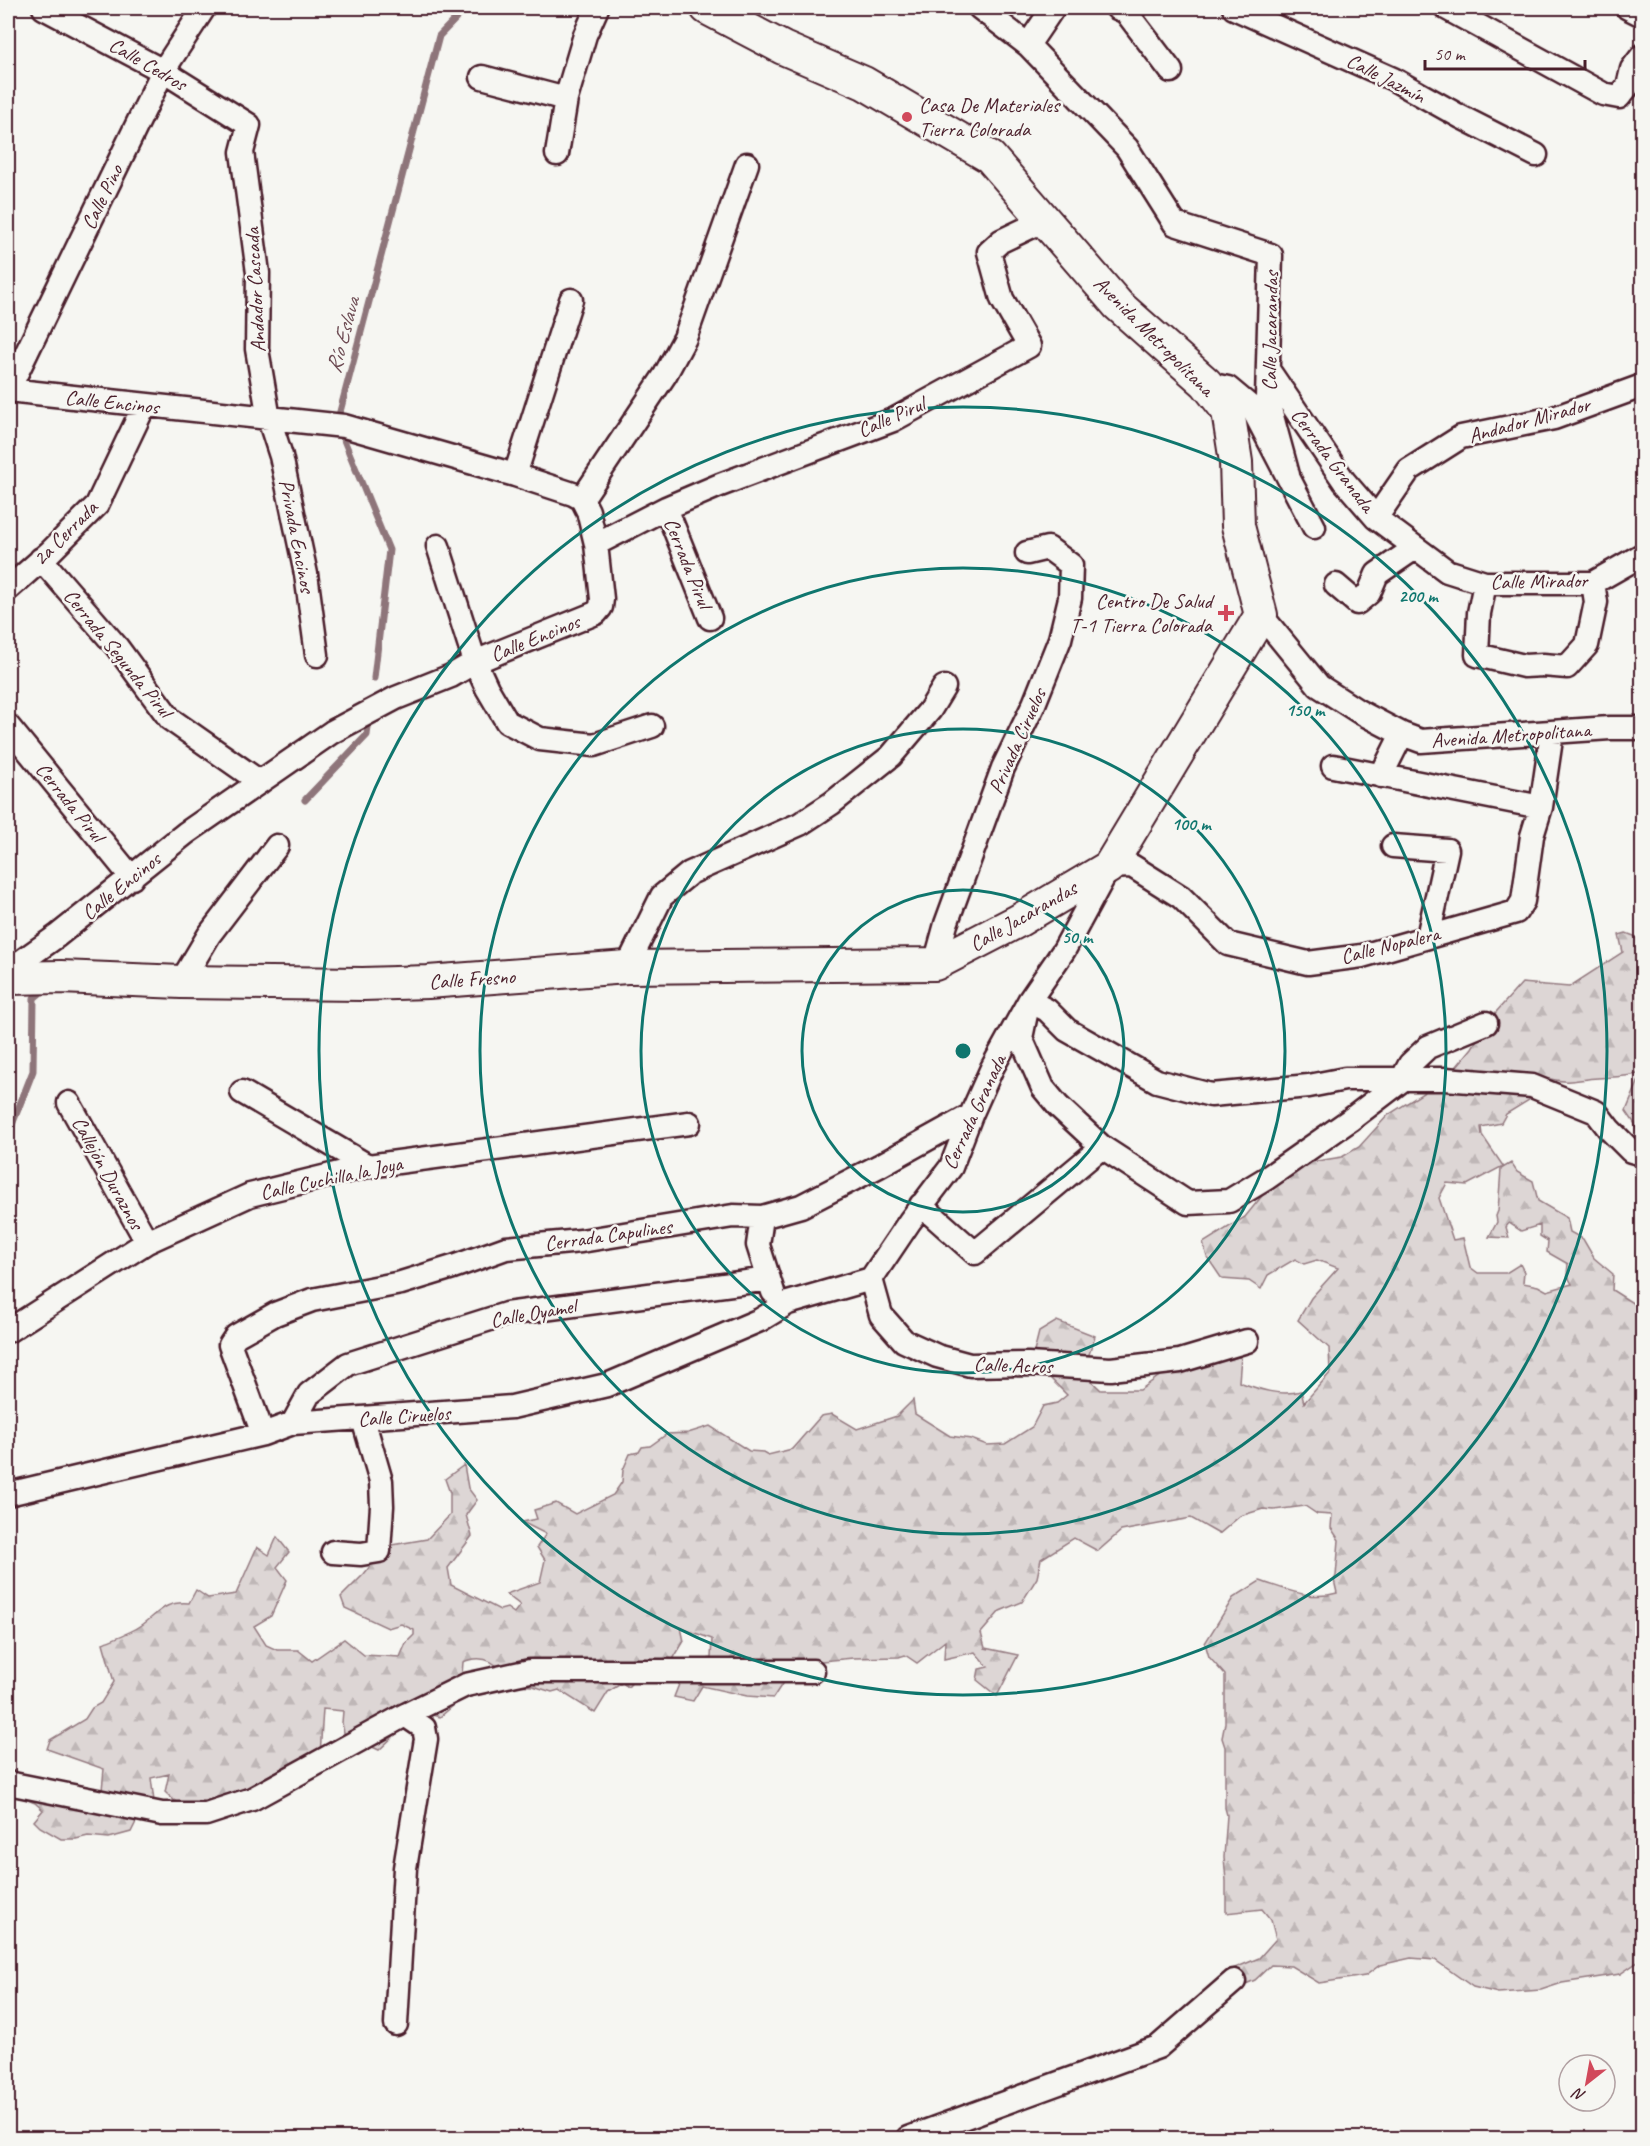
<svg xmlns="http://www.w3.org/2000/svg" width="1650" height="2146" font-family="Caveat,sans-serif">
  <defs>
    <pattern id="forest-firs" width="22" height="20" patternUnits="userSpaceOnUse" patternTransform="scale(1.5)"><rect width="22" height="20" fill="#ddd6d5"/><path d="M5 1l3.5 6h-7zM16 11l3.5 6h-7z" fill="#bfb7b7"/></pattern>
  </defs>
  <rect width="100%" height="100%" fill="#f6f6f2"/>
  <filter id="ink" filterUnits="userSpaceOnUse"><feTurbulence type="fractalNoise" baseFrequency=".0167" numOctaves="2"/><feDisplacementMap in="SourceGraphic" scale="12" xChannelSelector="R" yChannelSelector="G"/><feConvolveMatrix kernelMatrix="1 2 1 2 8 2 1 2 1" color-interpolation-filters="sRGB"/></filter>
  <g filter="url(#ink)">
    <path fill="url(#forest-firs)" stroke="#947a80" stroke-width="1.5" d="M1626 933 1642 939V1156L1635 1124 1626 1111 1642 1073C1627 1077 1614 1077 1598 1078 1578 1079 1571 1084 1550 1079L1529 1100 1506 1114 1501 1123 1481 1127 1482 1135 1503 1166 1467 1185 1447 1183 1439 1198 1453 1240 1463 1238 1470 1267 1478 1273H1506L1520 1264 1524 1272 1523 1283 1538 1286 1547 1291 1572 1284 1567 1275 1568 1264 1547 1252 1548 1241 1540 1236V1225L1521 1231 1509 1223 1506 1227 1509 1238 1489 1237 1497 1222 1496 1216 1498 1211 1501 1169 1511 1163 1517 1172 1533 1181 1538 1201 1567 1218 1570 1232 1583 1239 1594 1258 1613 1274 1612 1290 1642 1309V1959L1620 1974 1562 1983 1541 1990 1498 1993 1473 1987 1435 1960 1411 1958 1380 1965 1365 1976 1319 1983 1291 1966 1271 1965 1255 1980 1232 1990 1230 1970 1259 1958 1276 1939 1271 1920 1262 1909 1226 1913V1881L1224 1857 1227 1815 1225 1808V1747L1222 1738 1225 1723V1675L1209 1657 1205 1643 1233 1598 1260 1581C1286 1589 1310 1601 1337 1593L1334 1580 1336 1576 1339 1540 1331 1528 1332 1515 1317 1514 1305 1506 1274 1510 1263 1509 1240 1516 1219 1534 1191 1518 1121 1531 1098 1551 1074 1538 1041 1559 1037 1578 1022 1602 1000 1611 981 1633 985 1648 1018 1655 997 1696 977 1680 979 1669 988 1667 975 1652 944 1659 945 1641 917 1663 905 1655 899 1657 853 1658 801 1663 784 1681 773 1698 747 1696 702 1686 693 1701 674 1697 687 1664 711 1658 712 1639 681 1628 684 1641 672 1661 642 1672 628 1687 622 1683 608 1692 595 1713 559 1690 552 1692 533 1686 514 1685C498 1666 489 1652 463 1662L460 1700 440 1717 411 1710 395 1724 397 1733 379 1750 368 1745 346 1742 342 1723 343 1711 323 1709 320 1755 218 1821 200 1826C191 1812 177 1804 165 1792L169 1774 151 1778 155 1809 139 1816 131 1832 109 1838 88 1836 76 1839H61L40 1827 34 1821 43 1810 35 1803 25 1799 32 1791 72 1798 87 1787 102 1790 104 1769 47 1749 50 1740 85 1719 92 1708 101 1703 114 1682 103 1643C115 1638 131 1633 142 1625 160 1612 164 1601 189 1603L196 1590 208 1598 236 1594 257 1547 269 1555 277 1537 289 1552 277 1567 287 1580 271 1616 254 1626 266 1645 277 1650H298L312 1661 344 1639 364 1655 400 1657 406 1643 414 1635V1630L401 1624 388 1628 345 1608 341 1597 364 1574 386 1546 427 1539 450 1515V1493L445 1479 464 1465 468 1488 477 1500 466 1515 472 1536 448 1568 451 1585 500 1610 507 1608 514 1613 520 1605 506 1594 540 1582 545 1560 537 1547 546 1534 522 1522 537 1519 534 1510 556 1503 575 1514 613 1495 622 1482 623 1470 630 1454 639 1452 642 1447 650 1446 667 1434 688 1433 710 1426 749 1451 763 1452 768 1455 792 1449 821 1416 832 1414 857 1429 897 1416 913 1400 915 1414 950 1436 971 1439 987 1445 1005 1444 1032 1427 1043 1406 1057 1403 1067 1395 1032 1360 1039 1332 1057 1321 1095 1336 1083 1373 1101 1390H1140L1165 1372 1218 1359 1229 1360 1241 1356 1239 1382C1258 1389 1281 1397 1301 1391L1304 1403 1330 1373 1329 1348 1298 1320 1311 1298 1338 1268 1317 1260 1304 1264 1295 1259 1268 1275 1261 1289 1249 1281 1222 1279 1207 1257 1203 1243 1245 1217 1286 1166 1342 1157 1359 1147 1388 1115 1447 1078 1472 1048 1488 1021 1522 983 1569 987 1623 952 1619 935Z"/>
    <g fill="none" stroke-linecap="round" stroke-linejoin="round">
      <path stroke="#8e747a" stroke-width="7" d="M374 678 389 550 337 423 439 36 466 8
        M305 800 367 735 369 719
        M8 1135 33 1071 34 998 39 994"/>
      <defs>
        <path id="street" d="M44 8 163 71 249 125 242 152 258 273 257 349 269 419 281 456 306 574 317 655
          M980 8 1028 45 1127 148 1175 224 1271 255 1267 398 1288 475
          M1117 8 1126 12 1171 71
          M1234 8 1393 79 1461 117 1536 155
          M1446 8 1603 94 1619 97 1628 86 1632 69 1642 56
          M1628 8 1642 15
          M1028 45 1053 8
          M482 77 566 99
          M557 154 566 99 585 35 597 8
          M1269 371 1344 481 1376 518 1447 571 1485 583H1593L1642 555
          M1208 384 1228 388 1252 408 1314 527
          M8 390 344 426 515 475 573 494 582 499 588 511 596 544 602 599 601 607 596 613 475 662 451 676 396 698 332 732 186 833 57 936 8 971
          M8 391 163 71 204 8
          M515 475 571 300
          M582 499 665 375 685 338 747 164
          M666 508 710 618
          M1376 518 1409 470 1461 437 1554 418 1642 386
          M596 544 666 508 720 485 893 420 1029 346 1002 299 989 252 1001 241 1045 220
          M438 546 475 662 487 688 507 722 540 739 594 745 652 726
          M41 559 117 647 170 719 260 782
          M1485 583 1479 613 1477 655 1524 666 1543 665 1567 667 1587 645 1596 602 1593 583
          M1336 585 1357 603 1369 593 1377 574 1415 548
          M8 589 50 552 97 505 144 406
          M1261 615 1319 686 1358 711 1402 734 1421 741 1610 728H1642
          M8 726 132 878
          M1333 766 1541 807
          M1381 776 1402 734
          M1393 846 1447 850 1428 937
          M935 964 946 924 1003 768 1034 704 1060 639 1070 598 1071 565 1048 548 1027 553
          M627 967 662 896 690 873 800 824 832 803 891 756 930 710 944 687
          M181 982 209 935 277 846
          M1029 1001 1047 1010 1067 1030 1157 1081 1211 1095 1309 1086 1345 1079H1445L1532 1086 1596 1112 1609 1129 1631 1151 1642 1154
          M1026 1014 1021 1038 1043 1088 1058 1106 1102 1147 1188 1203 1229 1201 1267 1178 1350 1120 1401 1081 1410 1064 1428 1047 1486 1023
          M242 1092 368 1166
          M69 1103 147 1242
          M921 1205 975 1253 1102 1147
          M762 1217 758 1245 773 1292
          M871 1279 910 1221 951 1167 971 1115 992 1068 1029 1001 1064 950 1109 867 1132 866 1181 897 1228 944 1308 963 1362 956 1516 912 1523 901 1532 836 1541 807 1552 733
          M871 1279 881 1315 904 1341 937 1356 970 1365 1028 1364 1111 1369 1180 1361 1247 1341
          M8 1331 147 1242 250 1195 368 1166 689 1123
          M293 1423 309 1394 348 1364 506 1314 769 1279
          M263 1434 230 1345 236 1336 275 1314 312 1300 401 1283 453 1267 506 1248 581 1241 733 1216 762 1217 801 1206 879 1166 971 1115
          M8 1494 263 1434 293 1423 512 1407 607 1385 760 1320 788 1303 871 1279
          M333 1552 361 1554 379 1551 382 1506 381 1481 363 1419
          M405 1715 466 1685 530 1671H813
          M8 1783 162 1814H206L252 1799 405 1715 424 1728 426 1739 405 1868 396 2024
          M908 2138 1158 2047 1234 1981"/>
        <path id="secondary" d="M8 978 61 977 181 982 363 984 428 982 627 967 935 964 1018 921 1109 867 1261 615 1238 526 1236 462 1228 411 1206 383 1118 305 990 157 864 83 783 48 707 8"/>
      </defs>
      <use href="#street" stroke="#4a1f2b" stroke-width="27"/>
      <use href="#secondary" stroke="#4a1f2b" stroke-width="36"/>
      <use href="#street" stroke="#f6f6f2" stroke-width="22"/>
      <use href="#secondary" stroke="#f6f6f2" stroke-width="32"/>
    </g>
  </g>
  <g fill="none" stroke="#0f766e" stroke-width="3">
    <circle cx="963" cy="1051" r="161"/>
    <circle cx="963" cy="1051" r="322"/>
    <circle cx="963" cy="1051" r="483"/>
    <circle cx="963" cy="1051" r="644"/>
  </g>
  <g fill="#d1495b" stroke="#f6f6f2" stroke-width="2">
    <circle cx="907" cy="117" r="6"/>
    <path d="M1223 604h6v6h6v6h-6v6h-6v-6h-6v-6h6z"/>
  </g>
  <g text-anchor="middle" stroke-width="5" stroke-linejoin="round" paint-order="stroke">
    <g font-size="21" fill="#4a1f2b" stroke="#f6f6f2">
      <text transform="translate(148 64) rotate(30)" y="7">Calle Cedros</text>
      <text transform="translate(1386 78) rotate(27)" y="7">Calle Jazmín</text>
      <text transform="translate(102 197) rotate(-64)" y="7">Calle Pino</text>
      <text transform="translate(255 290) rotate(-93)" y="7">Andador Cascada</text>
      <text transform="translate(1270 331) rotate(-89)" y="7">Calle Jacarandas</text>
      <text transform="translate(1154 336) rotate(45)" y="7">Avenida Metropolitana</text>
      <text transform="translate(112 402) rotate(6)" y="7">Calle Encinos</text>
      <text transform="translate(891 417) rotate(-24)" y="7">Calle Pirul</text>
      <text transform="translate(1529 420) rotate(-15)" y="7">Andador Mirador</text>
      <text transform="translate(1333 460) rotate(53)" y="7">Cerrada Granada</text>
      <text transform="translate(65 533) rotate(-45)" y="7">2a Cerrada</text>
      <text transform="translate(297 536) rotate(79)" y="7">Privada Encinos</text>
      <text transform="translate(688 563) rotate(68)" y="7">Cerrada Pirul</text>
      <text transform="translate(1539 581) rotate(-1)" y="7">Calle Mirador</text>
      <text transform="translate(535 638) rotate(-22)" y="7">Calle Encinos</text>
      <text transform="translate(118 653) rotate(51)" y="7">Cerrada Segunda Pirul</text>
      <text transform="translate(1511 735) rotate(-4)" y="7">Avenida Metropolitana</text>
      <text transform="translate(1017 741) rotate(-66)" y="7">Privada Ciruelos</text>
      <text transform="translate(70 802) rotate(51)" y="7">Cerrada Pirul</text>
      <text transform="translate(121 886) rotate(-39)" y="7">Calle Encinos</text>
      <text transform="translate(1023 916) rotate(-30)" y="7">Calle Jacarandas</text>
      <text transform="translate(1390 945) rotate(-14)" y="7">Calle Nopalera</text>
      <text transform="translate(472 979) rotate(-4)" y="7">Calle Fresno</text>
      <text transform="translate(974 1112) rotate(-65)" y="7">Cerrada Granada</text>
      <text transform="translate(108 1173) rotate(61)" y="7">Callejón Duraznos</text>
      <text transform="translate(331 1178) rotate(-12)" y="7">Calle Cuchilla la Joya</text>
      <text transform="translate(608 1235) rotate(-8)" y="7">Cerrada Capulines</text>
      <text transform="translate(533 1313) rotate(-10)" y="7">Calle Oyamel</text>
      <text transform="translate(1013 1365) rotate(2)" y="7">Calle Acros</text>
      <text transform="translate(404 1416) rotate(-4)" y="7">Calle Ciruelos</text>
    </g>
    <g font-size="21" fill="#4a1f2b" stroke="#f6f6f2" text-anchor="start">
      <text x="919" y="112">Casa De Materiales<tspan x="919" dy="24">Tierra Colorada</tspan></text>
      <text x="1212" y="608" text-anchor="end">Centro De Salud<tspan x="1212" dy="24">T-1 Tierra Colorada</tspan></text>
    </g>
    <g font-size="22" font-style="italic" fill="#6c4a52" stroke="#f6f6f2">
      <text transform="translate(342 335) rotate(-75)" y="8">Río Eslava</text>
    </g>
  </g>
  <circle cx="963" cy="1051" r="9" fill="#0f766e" stroke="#f6f6f2" stroke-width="3"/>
  <g font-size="18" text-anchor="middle" font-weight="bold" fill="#0f766e" stroke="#f6f6f2" stroke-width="5" stroke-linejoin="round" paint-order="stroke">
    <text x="1418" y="602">200 m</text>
    <text x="1305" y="716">150 m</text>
    <text x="1191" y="830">100 m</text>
    <text x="1077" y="943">50 m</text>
  </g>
  <rect width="1650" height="2146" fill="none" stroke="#f6f6f2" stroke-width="30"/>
  <rect x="15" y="15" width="1620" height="2116" fill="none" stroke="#4a1f2b" stroke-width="2" filter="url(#ink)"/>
  <g transform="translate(1587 2083) rotate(211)"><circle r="28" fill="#f6f6f2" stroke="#b1a0a2" stroke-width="1.5"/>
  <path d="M0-4.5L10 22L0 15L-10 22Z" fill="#d1495b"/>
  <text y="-9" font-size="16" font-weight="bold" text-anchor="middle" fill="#4a1f2b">N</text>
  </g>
  <path d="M1425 60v9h160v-9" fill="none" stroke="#4a1f2b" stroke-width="3"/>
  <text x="1434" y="60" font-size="18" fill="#4a1f2b" stroke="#f6f6f2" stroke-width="4.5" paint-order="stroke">50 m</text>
</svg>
